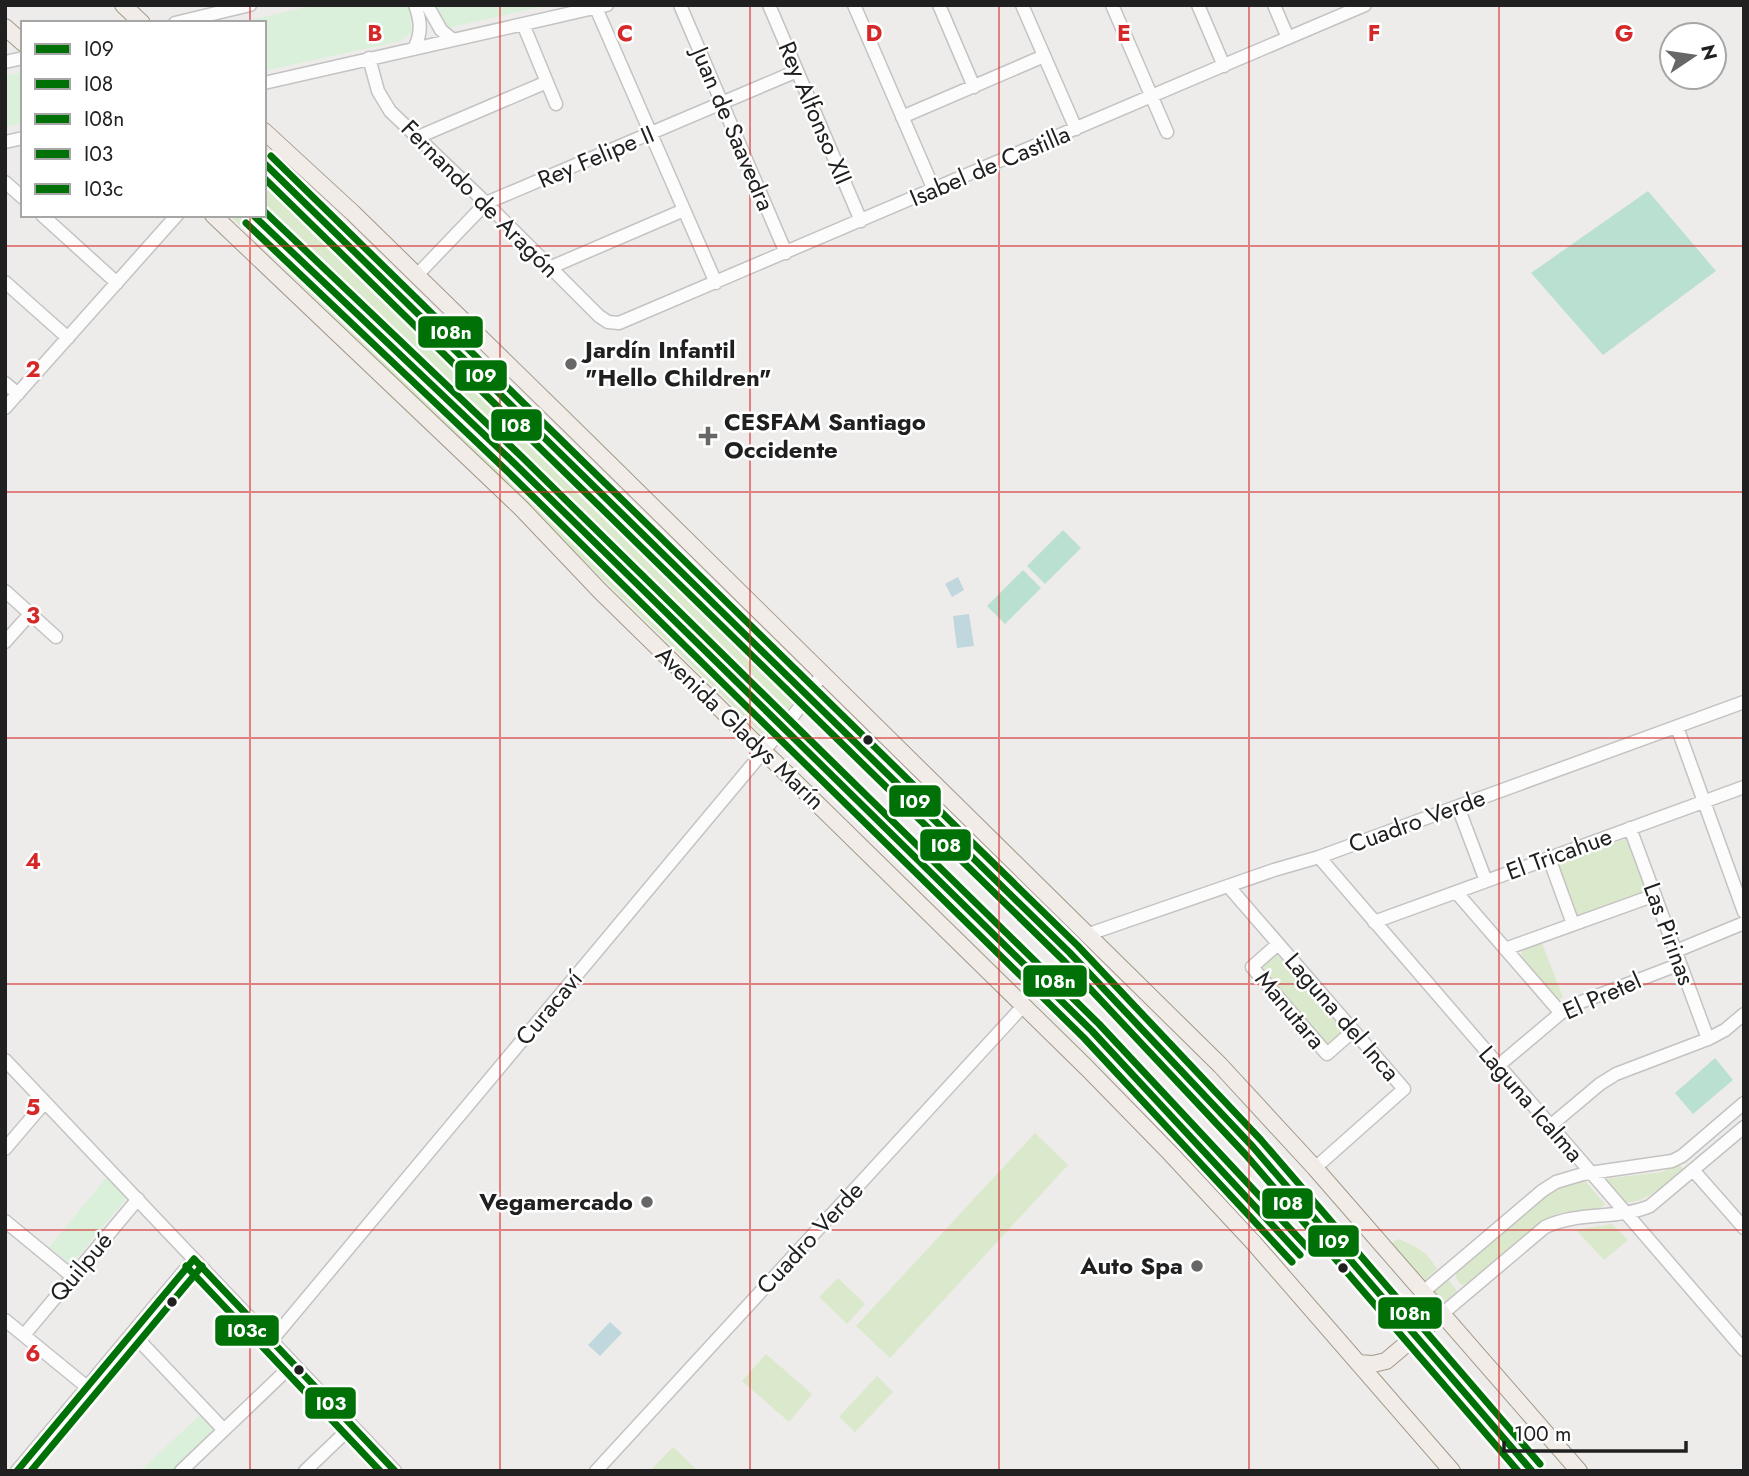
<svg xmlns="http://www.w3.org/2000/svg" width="1749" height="1476" font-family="Jost,sans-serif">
  <rect width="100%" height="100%" fill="#eeecea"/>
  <path fill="#dae8cc" d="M264 180 398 304 799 697 780 719 262 215H264Z
    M229 215H243L449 408 774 726 765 737Z
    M1628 838 1647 892 1576 917 1558 864Z
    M1541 941 1563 997 1558 1000 1521 956 1523 949Z
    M1276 953 1344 1031 1327 1046 1260 968Z
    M1035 1133 1068 1165 890 1358 856 1326Z
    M1679 1164 1683 1169C1666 1184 1648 1202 1624 1203L1603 1179 1662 1172Z
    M1579 1180 1586 1182 1605 1204C1594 1215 1576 1210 1560 1213 1552 1215 1546 1219 1539 1223L1468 1285 1460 1284 1456 1278V1270L1546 1196 1560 1186Z
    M1612 1224 1628 1240 1604 1260 1576 1230Z
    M1398 1239C1417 1247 1427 1251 1437 1269L1423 1282 1389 1244Z
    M838 1278 865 1304 847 1324 819 1297Z
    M1447 1278 1459 1294 1443 1307 1431 1291Z
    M766 1354 812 1394 789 1422 742 1381Z
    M877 1376 893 1392 855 1432 839 1417Z
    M673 1447 698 1471H650Z"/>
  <path fill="#daf0db" d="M315 5H409L412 32 401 41 264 71V23H236Z
    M434 5H549L448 28 434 9Z
    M23 72V123L5 127V76Z
    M107 1177 129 1195 71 1265 49 1247Z
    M202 1413 218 1430 175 1471H140Z"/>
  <path fill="#b9e0d1" d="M1648 191 1716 271 1603 355 1531 273Z
    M1063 530 1081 548 1045 584 1027 566Z
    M1023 570 1041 588 1005 624 987 606Z
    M1715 1058 1733 1080 1693 1114 1675 1093Z"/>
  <path fill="#c0d7dd" d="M958 577 964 590 952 597 945 584Z
    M969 614 974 646 957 648 953 616Z
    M610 1322 622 1333 600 1356 588 1345Z"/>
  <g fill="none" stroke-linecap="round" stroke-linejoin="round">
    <defs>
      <path id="minor" d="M427 5 441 30 453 40
        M680 5 786 253
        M769 5 861 221
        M854 5 934 190
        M939 5 974 87
        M1022 5 1076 129
        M1112 5 1167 132
        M1198 5 1224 66
        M1274 5 1288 38
        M596 8 716 283
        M175 23 250 5
        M523 24 556 104
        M414 49C422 33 421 21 415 5
        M369 58 378 91 390 111 486 203 599 316 608 322 619 323 1365 5
        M5 62 23 58
        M264 83 607 5
        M902 117 1044 56
        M418 137 547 82
        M5 142 23 138
        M5 182 23 198
        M42 215 117 283
        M549 268 684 210
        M417 275 486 203 797 71
        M5 282 68 338
        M5 383 18 394
        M5 408 177 215
        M5 591 56 637
        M5 642 30 614
        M1677 727 1744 912
        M1458 807 1486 881
        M1630 828 1708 1039
        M1319 857 1744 1350
        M1549 858 1573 924
        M1229 887 1404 1089 1315 1168
        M1456 892 1560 1012
        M1374 922 1744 787
        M1089 934 1274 870 1319 857 1744 702
        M1278 944 1252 967 1327 1054 1353 1031
        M1505 949 1655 895
        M1676 951 1744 923
        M5 1060 395 1471
        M1498 1066 1568 1007 1680 964
        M1550 1126 1600 1084 1616 1074 1708 1039 1725 1030 1744 1014
        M5 1149 45 1102
        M1693 1170 1744 1228
        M5 1221 73 1277
        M1423 1292 1542 1191 1556 1182 1583 1174 1672 1161 1682 1156 1744 1103
        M1442 1314 1545 1227C1578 1211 1617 1220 1650 1206L1744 1127
        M5 1320 87 1387
        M132 1333 224 1430
        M24 1335 138 1199
        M271 1341 783 728 808 697 823 672
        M17 1471 194 1259
        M181 1471 293 1364
        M305 1471 352 1426
        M596 1471 1024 1005"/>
      <path id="major" d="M123 5 142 23
        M5 27 23 43
        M264 131 353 213 574 429 1220 1065 1315 1168 1579 1471
        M213 215 521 508 600 591 1087 1068 1171 1154 1253 1242 1452 1471
        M1358 1363 1373 1364 1386 1361 1442 1314"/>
    </defs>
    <use href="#minor" stroke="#c4c3c2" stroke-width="15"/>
    <use href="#major" stroke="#a29a88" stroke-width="18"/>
    <use href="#minor" stroke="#fcfcfc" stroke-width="12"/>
    <use href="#major" stroke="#f1ece7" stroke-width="16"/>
    <defs>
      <path id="bus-1" d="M264 163 1070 953 1253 1147 1532 1471
        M253 215 515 464 1092 1031 1300 1255"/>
      <path id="bus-2" d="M264 178 1063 960 1245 1154 1518 1471
        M246 223 508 472 1084 1038 1292 1262"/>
      <path id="bus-3" d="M271 156 1078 946 1261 1140 1540 1464
        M264 211 522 457 1099 1024 1308 1248"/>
      <path id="bus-4" d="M194 1259 395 1471
        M17 1471 194 1259"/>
      <path id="bus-5" d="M186 1266 380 1471
        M31 1471 202 1266"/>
    </defs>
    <use href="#bus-1" stroke="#fff" stroke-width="12"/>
    <use href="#bus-2" stroke="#fff" stroke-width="12"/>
    <use href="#bus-3" stroke="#fff" stroke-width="12"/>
    <use href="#bus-4" stroke="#fff" stroke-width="12"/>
    <use href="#bus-5" stroke="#fff" stroke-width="12"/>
    <use href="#bus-1" stroke="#007106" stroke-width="7"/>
    <use href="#bus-2" stroke="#007106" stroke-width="7"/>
    <use href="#bus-3" stroke="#007106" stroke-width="7"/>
    <use href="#bus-4" stroke="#007106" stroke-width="7"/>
    <use href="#bus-5" stroke="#007106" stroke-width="7"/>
  </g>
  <path fill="none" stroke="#d62828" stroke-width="2" stroke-opacity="0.55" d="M250 5V23M500 5V1471M750 5V1471M999 5V1471M1249 5V1471M1499 5V1471M250 215V1471M5 246H1744M5 492H1744M5 738H1744M5 984H1744M5 1230H1744"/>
  <g fill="#686767" stroke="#fff" stroke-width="2.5">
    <circle cx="571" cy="364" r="7"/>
    <path d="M704.5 425.5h7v7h7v7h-7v7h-7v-7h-7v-7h7z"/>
    <circle cx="647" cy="1202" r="7"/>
    <circle cx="1197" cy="1266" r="7"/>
  </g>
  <g fill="#202020" stroke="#fff" stroke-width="2.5">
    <circle cx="868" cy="740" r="6"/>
    <circle cx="1343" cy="1268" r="6"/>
    <circle cx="172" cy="1302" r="6"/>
    <circle cx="299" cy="1370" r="6"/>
  </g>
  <g text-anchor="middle" stroke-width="5" stroke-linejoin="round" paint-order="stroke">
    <g font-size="24" fill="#202020" stroke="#fff">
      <text transform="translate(815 113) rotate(67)" y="8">Rey Alfonso XII</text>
      <text transform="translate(733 129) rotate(67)" y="8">Juan de Saavedra</text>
      <text transform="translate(596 157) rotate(-23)" y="8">Rey Felipe II</text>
      <text transform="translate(990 166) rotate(-23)" y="8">Isabel de Castilla</text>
      <text transform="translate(480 199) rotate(45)" y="8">Fernando de Aragón</text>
      <text transform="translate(740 728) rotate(44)" y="8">Avenida Gladys Marín</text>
      <text transform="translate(1417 821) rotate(-20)" y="8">Cuadro Verde</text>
      <text transform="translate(1559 854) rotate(-20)" y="8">El Tricahue</text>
      <text transform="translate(1669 934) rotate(70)" y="8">Las Pirinas</text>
      <text transform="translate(1602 996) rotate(-24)" y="8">El Pretel</text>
      <text transform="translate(549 1008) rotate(-50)" y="8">Curacaví</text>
      <text transform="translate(1290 1010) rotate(50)" y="8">Manutara</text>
      <text transform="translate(1342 1017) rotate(49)" y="8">Laguna del Inca</text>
      <text transform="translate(1531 1104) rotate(49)" y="8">Laguna Icalma</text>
      <text transform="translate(810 1238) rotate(-47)" y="8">Cuadro Verde</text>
      <text transform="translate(81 1267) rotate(-50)" y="8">Quilpué</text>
    </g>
    <g font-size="24" font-weight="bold" fill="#202020" stroke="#fff" text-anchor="start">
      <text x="585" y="358">Jardín Infantil<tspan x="585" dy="28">"Hello Children"</tspan></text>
      <text x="724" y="430">CESFAM Santiago<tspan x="724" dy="28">Occidente</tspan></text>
      <text x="633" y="1210" text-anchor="end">Vegamercado</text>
      <text x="1183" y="1274" text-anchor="end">Auto Spa</text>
    </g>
  </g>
  <g font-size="23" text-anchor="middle" font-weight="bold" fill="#d62828" stroke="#fff" stroke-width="5" stroke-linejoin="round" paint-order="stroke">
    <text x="375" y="41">B</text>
    <text x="625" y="41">C</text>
    <text x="874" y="41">D</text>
    <text x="1124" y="41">E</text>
    <text x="1374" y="41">F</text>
    <text x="1624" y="41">G</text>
    <text x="33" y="377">2</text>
    <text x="33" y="623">3</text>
    <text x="33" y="869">4</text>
    <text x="33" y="1115">5</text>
    <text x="33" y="1361">6</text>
  </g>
  <g stroke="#fff" stroke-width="2.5">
    <rect x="417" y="315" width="67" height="34" rx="7" fill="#007106"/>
    <rect x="454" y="359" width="54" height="33" rx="7" fill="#007106"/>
    <rect x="490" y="408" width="53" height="34" rx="7" fill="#007106"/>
    <rect x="888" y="784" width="54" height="34" rx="7" fill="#007106"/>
    <rect x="919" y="828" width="53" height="34" rx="7" fill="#007106"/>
    <rect x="1022" y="964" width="66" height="34" rx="7" fill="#007106"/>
    <rect x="1261" y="1187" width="53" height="33" rx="7" fill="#007106"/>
    <rect x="1307" y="1224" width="53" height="34" rx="7" fill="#007106"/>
    <rect x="1377" y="1296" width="66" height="34" rx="7" fill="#007106"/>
    <rect x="214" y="1314" width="66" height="33" rx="7" fill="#007106"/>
    <rect x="304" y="1386" width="53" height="34" rx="7" fill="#007106"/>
  </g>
  <g font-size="19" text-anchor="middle" font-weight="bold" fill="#fff">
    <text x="451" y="339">I08n</text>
    <text x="481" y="382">I09</text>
    <text x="516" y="432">I08</text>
    <text x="915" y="808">I09</text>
    <text x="946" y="852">I08</text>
    <text x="1055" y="988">I08n</text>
    <text x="1288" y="1210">I08</text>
    <text x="1334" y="1248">I09</text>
    <text x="1410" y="1320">I08n</text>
    <text x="247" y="1337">I03c</text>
    <text x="331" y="1410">I03</text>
  </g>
  <rect width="1749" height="1476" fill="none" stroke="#202020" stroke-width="14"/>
  <rect x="21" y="21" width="245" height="196" fill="#ffffff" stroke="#a6a6a6" stroke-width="2"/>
  <rect x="35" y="44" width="35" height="10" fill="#007106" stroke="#a6a6a6" stroke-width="2"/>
  <text x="84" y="56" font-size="21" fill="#202020">I09</text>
  <rect x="35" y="79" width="35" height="10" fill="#007106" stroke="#a6a6a6" stroke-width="2"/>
  <text x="84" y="91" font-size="21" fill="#202020">I08</text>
  <rect x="35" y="114" width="35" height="10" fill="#007106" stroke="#a6a6a6" stroke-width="2"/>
  <text x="84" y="126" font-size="21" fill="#202020">I08n</text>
  <rect x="35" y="149" width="35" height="10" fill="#007106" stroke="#a6a6a6" stroke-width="2"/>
  <text x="84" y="161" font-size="21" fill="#202020">I03</text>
  <rect x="35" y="184" width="35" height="10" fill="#007106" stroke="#a6a6a6" stroke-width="2"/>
  <text x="84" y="196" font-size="21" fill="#202020">I03c</text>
  <g transform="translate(1693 56) rotate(77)"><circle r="33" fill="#ffffff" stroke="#a6a6a6" stroke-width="2"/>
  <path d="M0-5L12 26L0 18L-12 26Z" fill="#686767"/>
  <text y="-10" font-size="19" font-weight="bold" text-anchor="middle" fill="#202020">N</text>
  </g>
  <path d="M1504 1441v10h182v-10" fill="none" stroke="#202020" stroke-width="3.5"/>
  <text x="1514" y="1441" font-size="21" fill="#202020" stroke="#ffffff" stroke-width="5" paint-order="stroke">100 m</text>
</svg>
